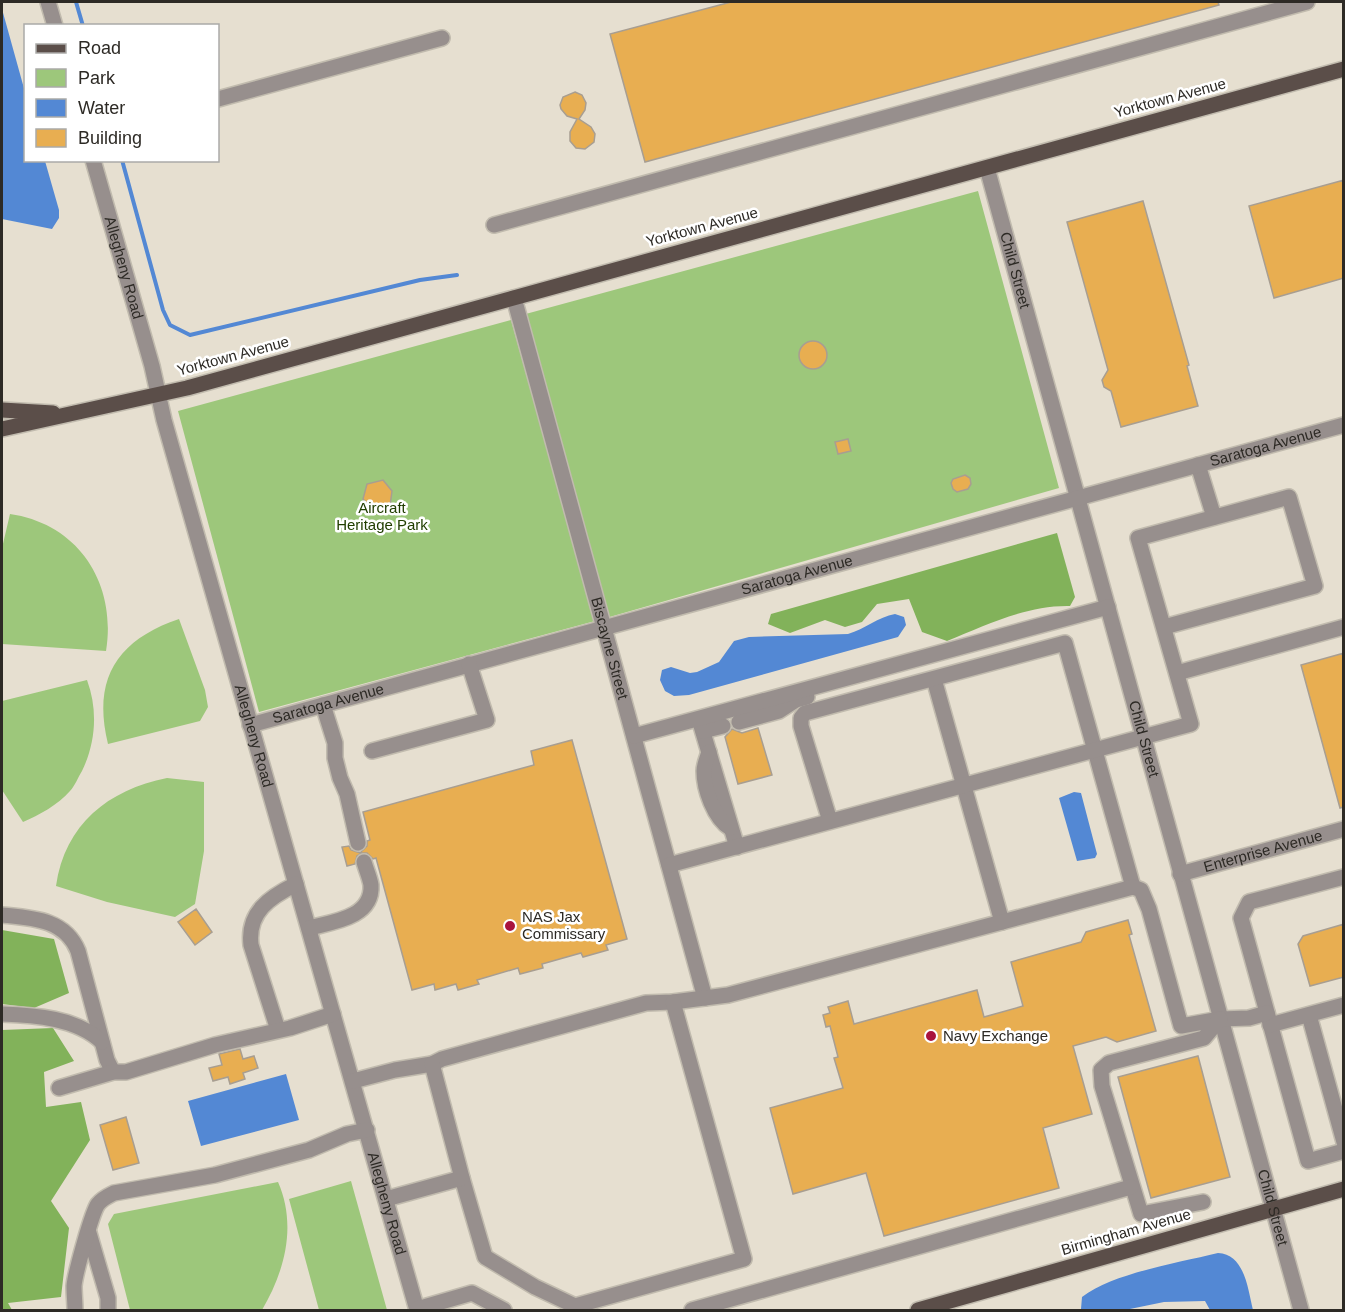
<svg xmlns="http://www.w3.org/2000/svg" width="1345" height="1312" font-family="Helvetica,sans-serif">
  <rect width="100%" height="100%" fill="#e6dfd0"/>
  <path fill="#9dc77b" d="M978 191 1059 488 606 618 522 315Z
    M511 320 595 621 259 712 178 411Z
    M10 514C79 524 117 584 106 651L2 644V548Z
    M179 619 205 690 208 707 200 721 108 744C92 679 117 640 179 619Z
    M87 680C98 710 96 742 82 771 78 777 75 786 70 791 58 805 39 815 23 822L2 790V701Z
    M167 778 204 782V851L195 904 175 917 107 902 56 886C65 824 108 790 167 778Z
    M351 1181 387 1310H319L289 1199Z
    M278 1182C297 1225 285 1271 262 1310H130L108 1224 114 1214Z"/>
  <path fill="#82b25a" d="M1057 533 1075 597 1070 606C1027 605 986 625 947 641L922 632 909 599 877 604 862 622 845 627 825 620 790 633 768 624 771 614Z
    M2 930 54 939 69 993 34 1008 2 1004Z
    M53 1028 74 1061 44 1072 46 1107 81 1102 90 1140 51 1201 69 1228 61 1297 8 1303 12 1310H2V1030Z"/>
  <path fill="#5388d4" d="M2 9 25 92 26 160 45 161 59 210V218L52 229 2 219Z
    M895 614 904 617 906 625 898 637 689 695 674 696 665 691 660 680 662 670 671 667 690 673 697 672 719 662 734 641 749 637 848 634C865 629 878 617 895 614Z
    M1074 792 1081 793 1097 854 1095 858 1077 861 1059 798Z
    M286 1074 299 1120 201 1146 188 1101Z
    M1218 1253C1245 1254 1248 1290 1253 1310H1210L1205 1301 1164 1302 1125 1310H1082L1081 1309 1082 1297C1113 1273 1178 1263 1218 1253Z"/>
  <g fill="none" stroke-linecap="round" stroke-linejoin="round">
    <path stroke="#5388d4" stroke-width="4" d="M76 2 83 26
      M122 160 163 310 170 325 190 335 420 280 457 275"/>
  </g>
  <path fill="#e8ae51" stroke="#a89e91" stroke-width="1.5" d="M731 2H1218L1219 5 645 162 610 34Z
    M575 92 582 95 586 103 585 110 579 119 591 127 595 134 594 142 585 149 576 148 570 141V132L577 119 567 116 561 109 560 105 563 97Z
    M1344 180V278L1274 298 1249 206Z
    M1143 201 1189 365 1187 366 1198 406 1121 427 1111 391 1104 387 1102 380 1108 370 1067 222Z
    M799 355a14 14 0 1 1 28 0a14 14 0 1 1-28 0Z
    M848 439 851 451 838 454 835 442Z
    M965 475 970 478 971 484 968 489 957 492 953 489 951 483 953 479Z
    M383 480 392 491 390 506 374 510 363 499 367 484Z
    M1344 653V807L1340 808 1301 665Z
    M758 728 772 775 738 784 725 737 732 729 742 733Z
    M572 740 627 939 606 945 608 950 583 957 581 953 542 964 543 968 520 974 518 968 477 980 479 984 458 990 456 984 435 990 434 984 412 990 376 858 373 859 367 853H362L357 856 355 864 347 866 342 847 349 846 351 850 360 853 367 846V841L370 840 363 812 534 765 531 751Z
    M196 909 212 932 195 945 178 922Z
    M1128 920 1132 934 1129 935 1156 1031 1117 1042 1106 1037 1073 1046 1092 1114 1043 1128 1059 1188 884 1236 866 1173 793 1194 770 1108 843 1088 834 1058 838 1057 830 1026 826 1027 823 1015 830 1013 828 1007 848 1001 854 1024 977 990 984 1017 1023 1006 1011 962 1081 942 1086 932Z
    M1344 924V977L1310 986 1298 944 1303 936Z
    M240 1049 243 1059 254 1056 258 1068 243 1073 245 1079 230 1084 228 1077 213 1081 209 1068 222 1065 219 1054Z
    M1198 1056 1230 1177 1151 1198 1118 1077Z
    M126 1117 139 1163 113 1170 100 1125Z"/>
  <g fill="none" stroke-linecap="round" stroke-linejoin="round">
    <defs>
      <g id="minor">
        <path d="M48 2 55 26"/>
        <path d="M218 99 442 38"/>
        <path id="s1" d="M93 160 152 366 164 420 417 1310"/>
        <path id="s2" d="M987 168 1301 1310"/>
        <path d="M494 225 1307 2"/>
        <path id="s3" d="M514 298 705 998"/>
        <path d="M1198 465 1214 517"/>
        <path d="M1177 673 1344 627"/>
        <path d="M934 679 1002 922"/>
        <path d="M323 705 335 743V758L340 778 347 794 358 843"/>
        <path d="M699 719 737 847"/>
        <path d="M739 722 779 711 796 700 807 697"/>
        <path id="s4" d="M250 725 1344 425"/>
        <path d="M703 731 723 726"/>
        <path d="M634 736 1108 607"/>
        <path d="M372 751 487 720 469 664"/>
        <path d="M709 752C707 758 704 765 704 771 704 789 714 818 730 828"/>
        <path d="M830 821 801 726V718L805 713 1065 643 1133 887"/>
        <path d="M669 865 1191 724 1138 538 1289 497 1315 586 1164 627"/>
        <path id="s5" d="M1180 874 1344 829"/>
        <path d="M1344 877 1249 902 1241 918 1308 1161 1344 1151"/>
        <path d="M2 915C32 918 65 919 78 951L107 1060 113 1072"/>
        <path d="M309 928C332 922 373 918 371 885 370 878 366 869 364 862"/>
        <path d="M2 1014C34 1015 77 1018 102 1042"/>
        <path d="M1309 1015 1344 1142"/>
        <path d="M1270 1025 1344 1005"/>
        <path d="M278 1030 251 945C247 912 270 897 296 884"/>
        <path d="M353 1081 395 1070 432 1064 442 1059 646 1003 673 1002 728 995 1133 887 1141 890 1149 909 1181 1026 1220 1019 1249 1018 1267 1013"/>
        <path d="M59 1088 113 1072H126L215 1045 290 1028 333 1014"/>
        <path d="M462 1178 485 1257 535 1287 575 1306 744 1259 673 1002"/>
        <path d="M386 1199 462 1178 432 1064"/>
        <path d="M1203 1202 1141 1214 1102 1086 1101 1070 1109 1063 1204 1038 1220 1019"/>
        <path d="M89 1233 108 1298V1310"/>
        <path d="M417 1309 472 1293 504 1310"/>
        <path d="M75 1310C75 1303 74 1294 74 1286 75 1274 92 1212 98 1204 103 1198 108 1196 114 1193L215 1175 309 1150 347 1134 367 1130"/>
        <path d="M692 1310 1131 1187"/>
      </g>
      <path id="major" d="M2 410 53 413
        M2 429 187 388 1344 69
        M918 1310 1344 1189"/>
    </defs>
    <use href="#minor" stroke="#c1bbae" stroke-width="18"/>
    <use href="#major" stroke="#c1bbae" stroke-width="18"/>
    <use href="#minor" stroke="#978f8d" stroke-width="15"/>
    <use href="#major" stroke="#5b4e49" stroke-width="15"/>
  </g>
  <g fill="#a9133e" stroke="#fff" stroke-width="2">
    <circle cx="510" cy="926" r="6"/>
    <circle cx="931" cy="1036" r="6"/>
  </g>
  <g text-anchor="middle" stroke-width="5" stroke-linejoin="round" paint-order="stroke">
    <g font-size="15" fill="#2d2a25" stroke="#fff">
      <text transform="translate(1170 98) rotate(-15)" y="5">Yorktown Avenue</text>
      <text transform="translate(702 227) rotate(-15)" y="5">Yorktown Avenue</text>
      <text dy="5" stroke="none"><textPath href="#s1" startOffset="112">Allegheny Road</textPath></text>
      <text dy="5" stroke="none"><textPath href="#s2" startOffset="106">Child Street</textPath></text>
      <text transform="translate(233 356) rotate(-15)" y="5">Yorktown Avenue</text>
      <text dy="5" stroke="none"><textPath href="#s4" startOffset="1053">Saratoga Avenue</textPath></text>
      <text dy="5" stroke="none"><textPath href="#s4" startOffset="567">Saratoga Avenue</textPath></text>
      <text dy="5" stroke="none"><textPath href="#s3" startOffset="363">Biscayne Street</textPath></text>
      <text dy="5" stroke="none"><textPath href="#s4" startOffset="81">Saratoga Avenue</textPath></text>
      <text dy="5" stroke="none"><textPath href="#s1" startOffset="598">Allegheny Road</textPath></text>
      <text dy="5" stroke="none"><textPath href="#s2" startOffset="592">Child Street</textPath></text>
      <text dy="5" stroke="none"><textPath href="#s5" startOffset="86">Enterprise Avenue</textPath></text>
      <text dy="5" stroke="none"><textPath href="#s1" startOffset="1084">Allegheny Road</textPath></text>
      <text dy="5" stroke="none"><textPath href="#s2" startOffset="1078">Child Street</textPath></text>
      <text transform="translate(1126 1232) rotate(-16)" y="5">Birmingham Avenue</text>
    </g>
    <g font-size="15" fill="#213e00" stroke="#fff">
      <text x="382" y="513">Aircraft<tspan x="382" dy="17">Heritage Park</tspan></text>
    </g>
    <g font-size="15" fill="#2d2a25" stroke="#fff" text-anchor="start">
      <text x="522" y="922">NAS Jax<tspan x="522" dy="17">Commissary</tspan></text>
      <text x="943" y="1041">Navy Exchange</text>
    </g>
  </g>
  <rect width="1345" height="1312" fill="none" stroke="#2d2a25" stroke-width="6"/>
  <rect x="24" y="24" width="195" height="138" fill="#ffffff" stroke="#abaaa8" stroke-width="1.5"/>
  <rect x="36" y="44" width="30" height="9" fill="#5b4e49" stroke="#abaaa8" stroke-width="1.5"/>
  <text x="78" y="54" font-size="18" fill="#2d2a25">Road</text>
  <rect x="36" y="69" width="30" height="18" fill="#9dc77b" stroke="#abaaa8" stroke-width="1.5"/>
  <text x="78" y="84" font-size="18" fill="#2d2a25">Park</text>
  <rect x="36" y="99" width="30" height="18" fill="#5388d4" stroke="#abaaa8" stroke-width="1.5"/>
  <text x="78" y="114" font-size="18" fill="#2d2a25">Water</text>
  <rect x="36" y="129" width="30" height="18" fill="#e8ae51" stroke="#abaaa8" stroke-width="1.5"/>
  <text x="78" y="144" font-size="18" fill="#2d2a25">Building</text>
</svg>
